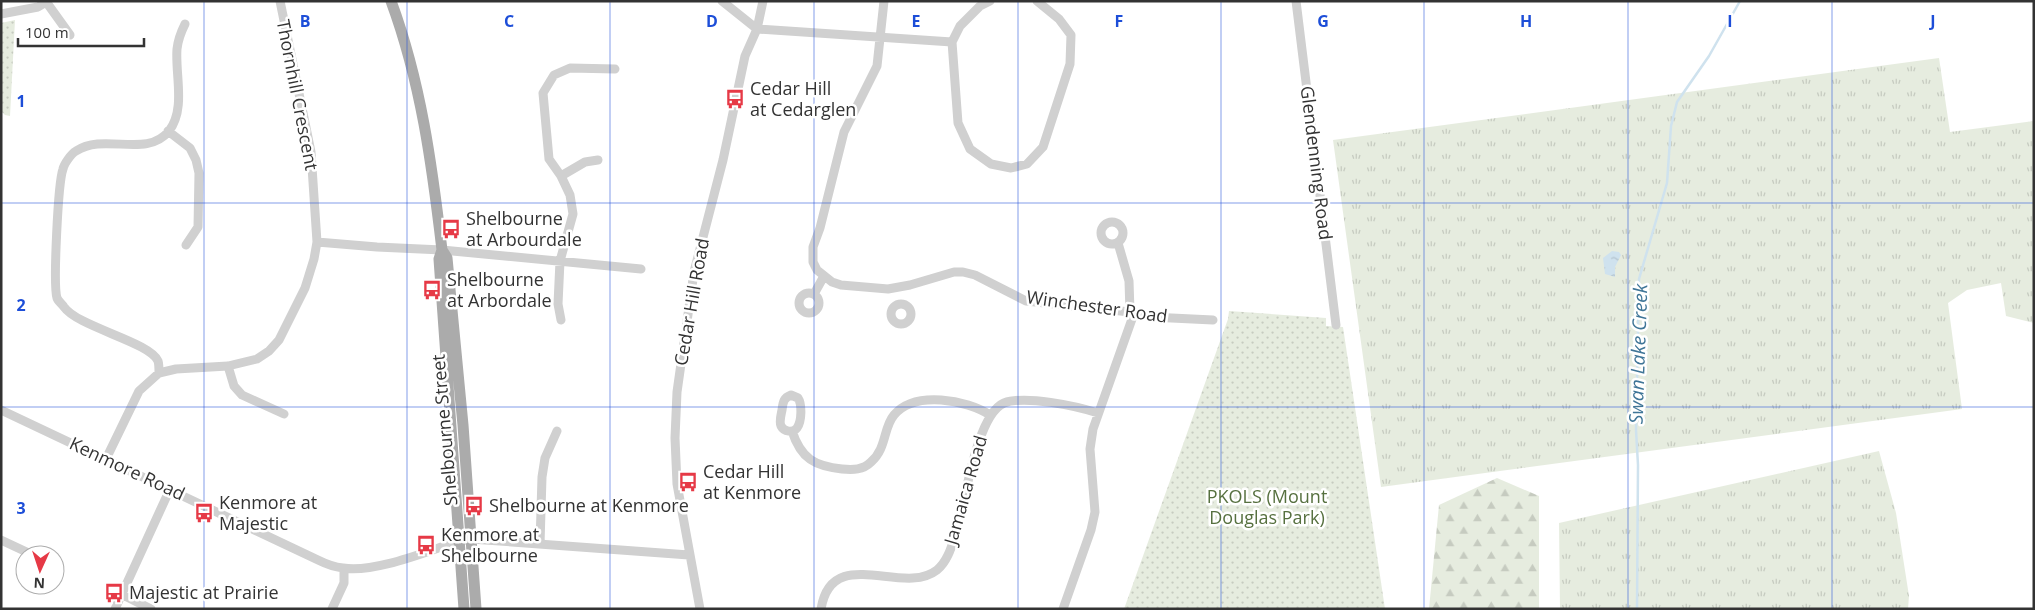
<svg xmlns="http://www.w3.org/2000/svg" width="2035" height="610" font-family="'Open Sans',sans-serif">
  <defs>
    <pattern id="grass-tufts" width="24" height="20" patternUnits="userSpaceOnUse" patternTransform="scale(1.25)"><rect width="24" height="20" fill="#e6ecdf"/><path d="M3 7l-1-3M5 7V3M7 7l1-3M15 17l-1-3M17 17v-4M19 17l1-3" fill="none" stroke="#c6cbc0"/></pattern>
    <pattern id="forest-firs" width="22" height="20" patternUnits="userSpaceOnUse" patternTransform="scale(1.25)"><rect width="22" height="20" fill="#e6ecdf"/><path d="M5 1l3.5 6h-7zM16 11l3.5 6h-7z" fill="#c6cbc0"/></pattern>
    <pattern id="park-dots" width="8" height="8" patternUnits="userSpaceOnUse" patternTransform="scale(1.25)"><rect width="8" height="8" fill="#e6ecdf"/><path d="M2 2h.1M6 6h.1" fill="none" stroke="#c6cbc0" stroke-width="1.8" stroke-linecap="round"/></pattern>
    <pattern id="water-ripples" width="26" height="14" patternUnits="userSpaceOnUse" patternTransform="scale(1.25)"><rect width="26" height="14" fill="#cfe2ee"/><path d="M2 4q2-2 4 0t4 0M15 11q2-2 4 0t4 0" fill="none" stroke="#b2c2cd"/></pattern>
  </defs>
  <rect width="100%" height="100%" fill="#fff"/>
  <path fill="url(#grass-tufts)" d="M1939 58 1950 132 2034 121V323L2006 316 2001 283 1967 290 1948 303 1962 409 1381 487 1333 140Z
    M1879 451 1896 513 1909 596 1908 609H1560L1559 523Z"/>
  <path fill="url(#forest-firs)" d="M1497 478 1539 496V609H1429L1439 505Z"/>
  <path fill="url(#park-dots)" d="M15 20 10 116 5 115 1 111V23Z
    M1229 311 1326 318V326L1343 327 1385 609H1124L1228 319Z"/>
  <path fill="url(#water-ripples)" d="M1612 251 1619 252 1621 255 1615 267V277L1605 274 1603 258Z"/>
  <g fill="none" stroke-linecap="round" stroke-linejoin="round">
    <path stroke="#cfe2ee" stroke-width="2.5" d="M1637 609 1638 465 1636 430 1639 279 1667 183 1671 126 1677 102 1709 56 1740 1"/>
    <path stroke="#d0d0d0" stroke-width="9" d="M722 1 757 29 952 42
      M884 1 877 66 844 132 820 228 813 247V262L817 270 832 282 841 285 888 289 910 285 954 272H963L975 275 1026 301 1130 312 1151 317 1213 320
      M990 1 980 6 960 26 952 42 958 123 970 149 991 164 1011 168 1027 164 1043 147 1070 64 1071 35 1059 19 1037 1
      M1296 1 1336 325
      M47 3 70 35
      M1 14 38 7 48 1
      M168 131 190 148 196 160 199 173 198 227 186 245
      M561 176 585 162 598 160
      M1101 233a11 11 0 1 1 22 0a11 11 0 1 1-22 0Z
      M317 242 377 247 442 250 641 269
      M799 303a10 10 0 1 1 20 0a10 10 0 1 1-20 0Z
      M814 294 824 276
      M891 314a10 10 0 1 1 20 0a10 10 0 1 1-20 0Z
      M561 320 558 304 560 261 573 214 570 195 561 176 549 159 543 93 554 75 570 68 615 69
      M228 366 234 386 242 395 284 414
      M159 373C159 369 159 364 158 361 150 342 78 327 64 307 62 304 58 301 57 298 53 285 58 183 63 169 64 164 71 154 76 151 105 132 146 159 169 131 186 109 175 75 177 49 178 40 181 32 185 24
      M791 395 798 398C802 404 802 421 797 428 793 433 784 432 781 426 779 422 781 415 782 410 783 403 783 398 791 395Z
      M1 410 318 560C326 564 334 567 343 568 376 573 427 551 459 541L471 539 689 555
      M792 431C801 459 815 466 842 469 853 470 863 470 871 462 887 448 883 428 894 415 915 390 967 400 990 415
      M106 459 139 391 159 373 176 369 228 366 257 359 269 351 279 340 305 288 314 259 317 242 311 152 280 1
      M1 540 33 555
      M540 544 542 477 545 458 557 431
      M121 594 151 609
      M115 609 170 489
      M332 609 344 583V569
      M700 609 677 484 675 438 677 392 694 272 723 160 745 56 757 29 763 1
      M821 609C832 543 903 597 937 570 948 561 952 545 956 533 965 504 976 415 1004 403 1025 395 1076 406 1098 413
      M1063 609 1091 530 1095 512 1090 449 1093 429 1132 319 1130 312 1129 281 1118 243"/>
    <path stroke="#ababab" stroke-width="11" d="M391 1C421 82 432 165 442 250L447 258 463 425 476 609
      M442 250 439 259 464 609"/>
  </g>
  <path fill="none" stroke="#1d4ed8" stroke-width="1" stroke-opacity="0.55" d="M204 1V609M407 1V609M610 1V609M814 1V609M1018 1V609M1221 1V609M1424 1V609M1628 1V609M1832 1V609M1 203H2034M1 407H2034"/>
  <defs>
    <symbol id="bus-bare" viewBox="-9 -9 18 18"><path d="M-5-6H5V4H4V6H2V4H-2V6H-4V4H-5ZM-3.5-4V0h7V-4ZM-3.5 1.2v1.5H-2V1.2ZM2 1.2v1.5H3.5V1.2Z" fill="#e63946" stroke="#fff" stroke-width="2.5" paint-order="stroke"/></symbol>
  </defs>
  <g fill-rule="evenodd">
    <use href="#bus-bare" x="721" y="85" width="28" height="28"/>
    <use href="#bus-bare" x="437" y="215" width="28" height="28"/>
    <use href="#bus-bare" x="418" y="276" width="28" height="28"/>
    <use href="#bus-bare" x="674" y="468" width="28" height="28"/>
    <use href="#bus-bare" x="460" y="492" width="28" height="28"/>
    <use href="#bus-bare" x="190" y="499" width="28" height="28"/>
    <use href="#bus-bare" x="412" y="531" width="28" height="28"/>
    <use href="#bus-bare" x="100" y="579" width="28" height="28"/>
  </g>
  <g text-anchor="middle" stroke-width="5" stroke-linejoin="round" paint-order="stroke">
    <g font-size="18" fill="#333" stroke="#fff" text-anchor="start">
      <text x="750" y="95">Cedar Hill<tspan x="750" dy="21">at Cedarglen</tspan></text>
      <text x="466" y="225">Shelbourne<tspan x="466" dy="21">at Arbourdale</tspan></text>
      <text x="447" y="286">Shelbourne<tspan x="447" dy="21">at Arbordale</tspan></text>
      <text x="703" y="478">Cedar Hill<tspan x="703" dy="21">at Kenmore</tspan></text>
      <text x="219" y="509">Kenmore at<tspan x="219" dy="21">Majestic</tspan></text>
      <text x="489" y="512">Shelbourne at Kenmore</text>
      <text x="441" y="541">Kenmore at<tspan x="441" dy="21">Shelbourne</tspan></text>
      <text x="129" y="599">Majestic at Prairie</text>
    </g>
    <g font-size="18" fill="#333" stroke="#fff">
      <text transform="translate(297 95) rotate(79)" y="6">Thornhill Crescent</text>
      <text transform="translate(1316 163) rotate(83)" y="6">Glendenning Road</text>
      <text transform="translate(692 302) rotate(-80)" y="6">Cedar Hill Road</text>
      <text transform="translate(1097 307) rotate(8)" y="6">Winchester Road</text>
      <text transform="translate(445 430) rotate(-95)" y="6">Shelbourne Street</text>
      <text transform="translate(127 469) rotate(25)" y="6">Kenmore Road</text>
      <text transform="translate(966 490) rotate(-74)" y="6">Jamaica Road</text>
    </g>
    <g font-size="18" fill="#56703f" stroke="#fff">
      <text x="1267" y="503">PKOLS (Mount<tspan x="1267" dy="21">Douglas Park)</tspan></text>
    </g>
    <g font-size="19" font-style="italic" fill="#3f7597" stroke="#fff">
      <text transform="translate(1638 354) rotate(-88)" y="7">Swan Lake Creek</text>
    </g>
  </g>
  <g font-size="16" text-anchor="middle" font-weight="bold" fill="#1d4ed8" stroke="#fff" stroke-width="5" stroke-linejoin="round" paint-order="stroke">
    <text x="305" y="27">B</text>
    <text x="509" y="27">C</text>
    <text x="712" y="27">D</text>
    <text x="916" y="27">E</text>
    <text x="1119" y="27">F</text>
    <text x="1323" y="27">G</text>
    <text x="1526" y="27">H</text>
    <text x="1730" y="27">I</text>
    <text x="1933" y="27">J</text>
    <text x="21" y="107">1</text>
    <text x="21" y="311">2</text>
    <text x="21" y="514">3</text>
  </g>
  <rect width="2035" height="610" fill="none" stroke="#333333" stroke-width="5"/>
  <g transform="translate(40 570) rotate(183)"><circle r="24" fill="#ffffff" stroke="#adadad"/>
  <path d="M0-4L9 19L0 12L-9 19Z" fill="#e63946"/>
  <text y="-8" font-size="14" font-weight="bold" text-anchor="middle" fill="#333333">N</text>
  </g>
  <path d="M18 38v8h126v-8" fill="none" stroke="#333333" stroke-width="2.5"/>
  <text x="25" y="38" font-size="15" fill="#333333" stroke="#ffffff" stroke-width="4" paint-order="stroke">100 m</text>
</svg>
